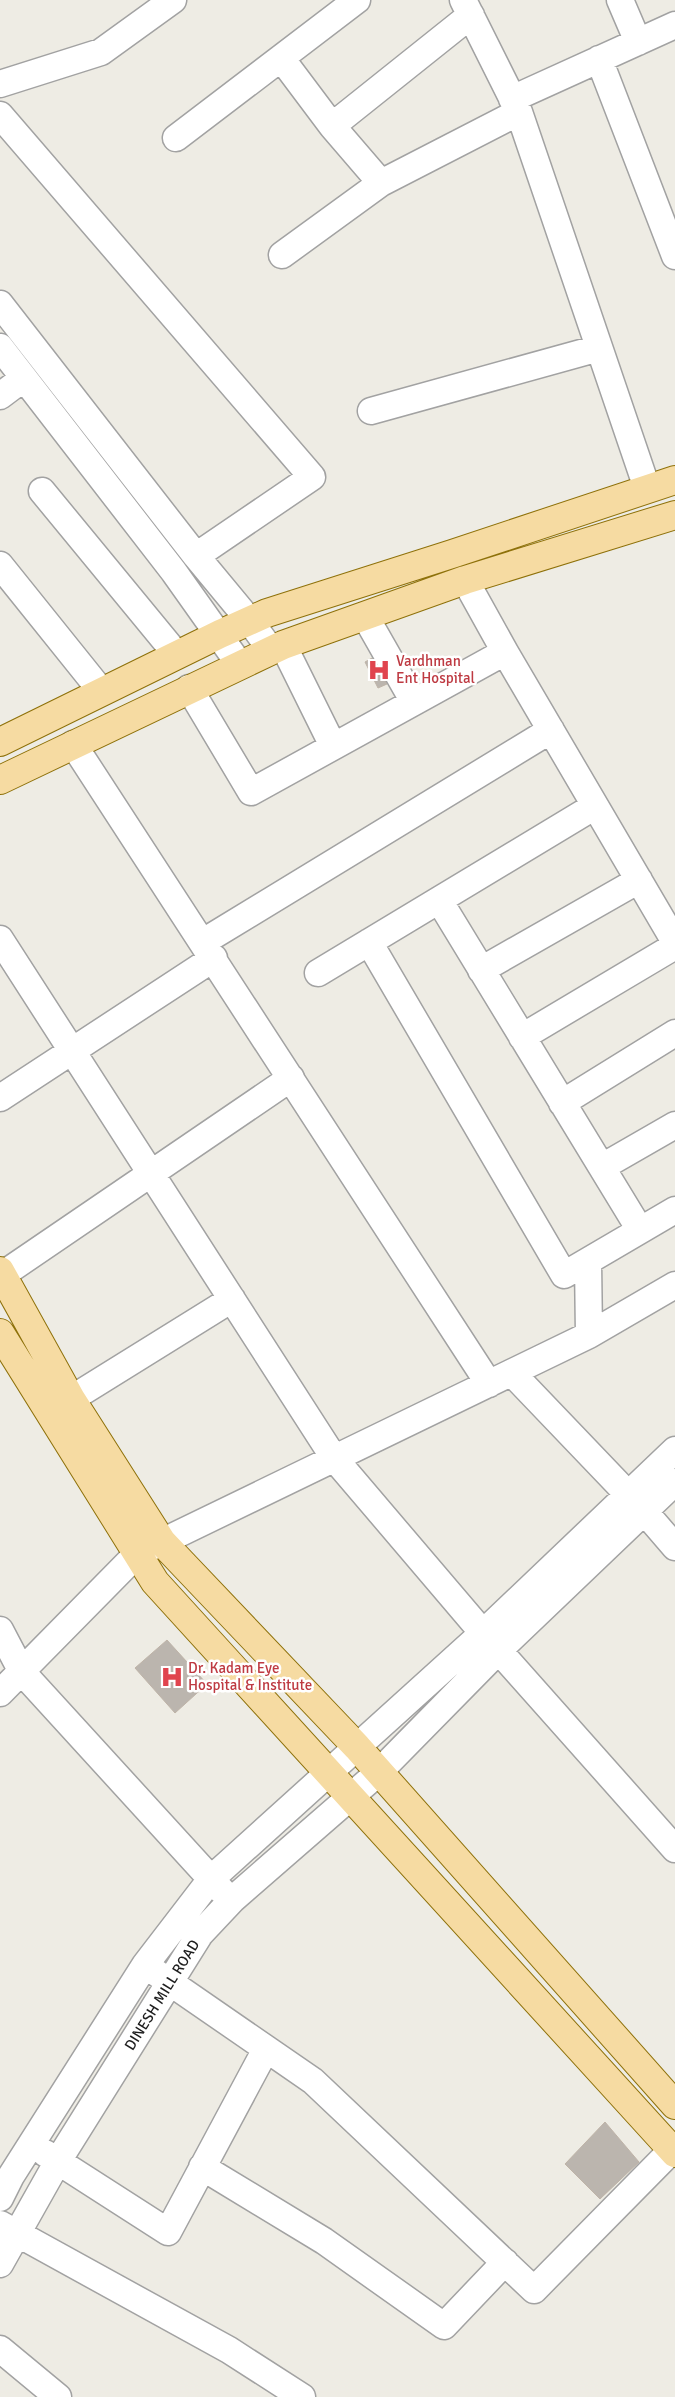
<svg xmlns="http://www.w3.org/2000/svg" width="675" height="2397" font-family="Signika,sans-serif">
  <rect width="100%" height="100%" fill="#eeece4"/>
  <path fill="#bbb5ae" stroke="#bfb4a8" d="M372 658 387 684 378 688 365 662Z
    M167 1640 207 1684 175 1713 135 1668Z
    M605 2122 639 2162 600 2199 565 2164Z"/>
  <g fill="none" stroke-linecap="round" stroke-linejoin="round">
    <defs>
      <path id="minor" d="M463 0 519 112 647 488
        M620 0 638 42
        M281 58 332 126
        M599 59 675 256
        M0 84 101 52 173 0
        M512 99 675 25
        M0 115 312 477 196 556
        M176 138 357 0
        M381 183 332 126 471 15
        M282 255 381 183 519 112
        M0 304 196 556 249 620 271 650
        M0 347 174 572 240 665
        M0 396 24 378
        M371 411 599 348
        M42 491 177 655
        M0 565 102 692
        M465 580 505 652 675 942
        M365 616 414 702
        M283 645 333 746
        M189 688 251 792 505 652
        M73 744 489 1384
        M439 900 640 1230
        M0 939 334 1458 483 1633 675 1849
        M203 942 551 730
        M369 942 564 1275 675 1210
        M481 970 639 880
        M318 973 595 806
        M522 1037 675 946
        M0 1098 214 958
        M562 1103 675 1033
        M602 1167 675 1125
        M588 1261 589 1335
        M2 1275 291 1078
        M512 1373 644 1511 675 1547
        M71 1399 232 1299
        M0 1630 22 1672 222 1891
        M0 1693 137 1554 589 1335 675 1285
        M155 1972 313 2081 534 2290 675 2147
        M45 2153 168 2232 266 2049
        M202 2167 324 2241 444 2326 505 2262
        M0 2198 11 2176 145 1965 211 1879 483 1633 675 1450
        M0 2224 229 2350 302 2397
        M0 2264 58 2161 200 1934 232 1900 379 1772 498 1651 675 1482
        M0 2349 58 2397"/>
      <path id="major" d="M0 742 220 634 267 613 452 554 675 480
        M0 780 283 645 465 580 675 515
        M0 1271 71 1399 162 1542 357 1747 675 2105
        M0 1333 155 1582 675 2153"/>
    </defs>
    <use href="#minor" stroke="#a2a2a2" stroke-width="29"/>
    <use href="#major" stroke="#8e710a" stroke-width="30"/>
    <use href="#minor" stroke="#fff" stroke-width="26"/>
    <use href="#major" stroke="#f6dba2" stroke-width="28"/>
  </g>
  <defs>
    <symbol id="hospital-bare" viewBox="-9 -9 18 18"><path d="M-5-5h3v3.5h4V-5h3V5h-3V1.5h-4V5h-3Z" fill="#e0444e" stroke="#fff" stroke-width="2.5" paint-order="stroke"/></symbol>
  </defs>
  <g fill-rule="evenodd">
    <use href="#hospital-bare" x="363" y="654" width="32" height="32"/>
    <use href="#hospital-bare" x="156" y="1661" width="32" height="32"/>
  </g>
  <g text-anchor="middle" stroke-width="5" stroke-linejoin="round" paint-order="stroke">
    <g font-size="15" fill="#be3a42" stroke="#fff" text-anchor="start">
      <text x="396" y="666">Vardhman<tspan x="396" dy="17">Ent Hospital</tspan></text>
      <text x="188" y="1673">Dr. Kadam Eye<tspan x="188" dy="17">Hospital &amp; Institute</tspan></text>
    </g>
    <g font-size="15" fill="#1e1e1e" stroke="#fff">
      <text transform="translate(162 1995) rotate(-58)" y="5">DINESH MILL ROAD</text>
    </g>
  </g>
</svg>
